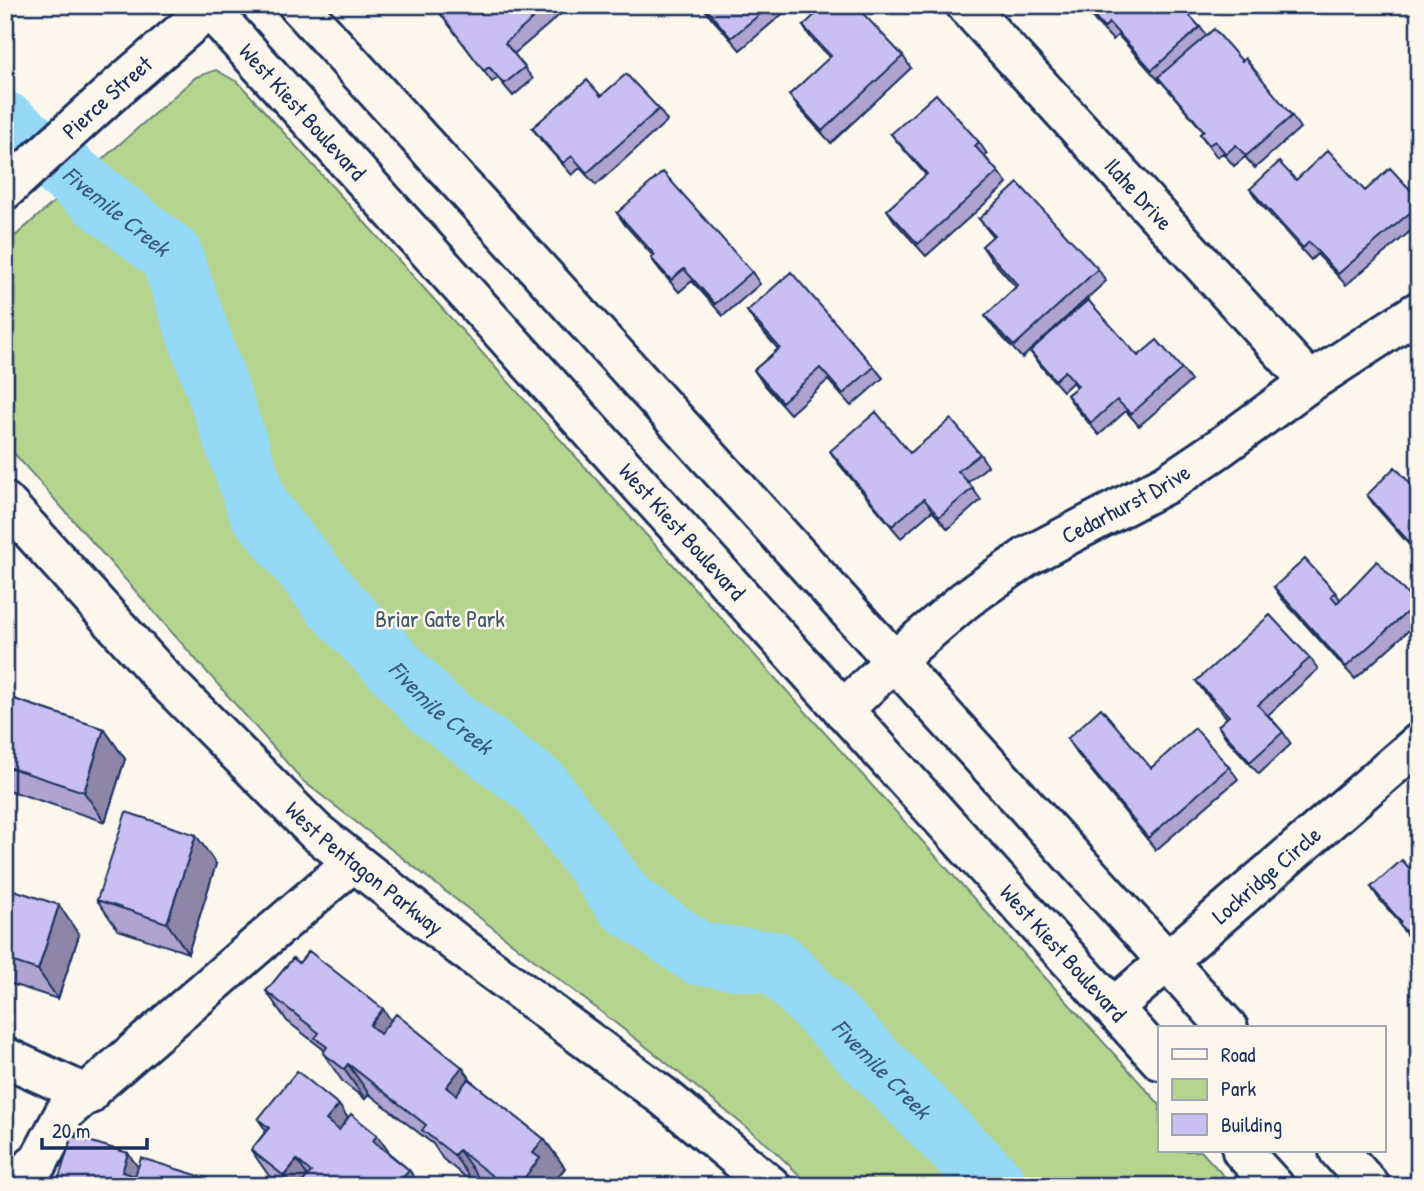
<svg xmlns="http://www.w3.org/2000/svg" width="1424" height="1191" font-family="'Patrick Hand',sans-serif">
  <rect width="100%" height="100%" fill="#fbf7ec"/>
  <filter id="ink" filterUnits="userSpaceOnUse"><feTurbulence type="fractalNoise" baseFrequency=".0143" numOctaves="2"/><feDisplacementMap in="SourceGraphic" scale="14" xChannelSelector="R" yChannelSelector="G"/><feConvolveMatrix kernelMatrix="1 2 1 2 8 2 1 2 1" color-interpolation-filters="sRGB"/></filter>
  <g filter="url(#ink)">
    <path fill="#b5d58f" stroke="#688276" stroke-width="2" d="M216 70 239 83 1160 1105V1151H1201L1233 1186H811L768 1145 658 1056 303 781 5 443V245L196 77Z"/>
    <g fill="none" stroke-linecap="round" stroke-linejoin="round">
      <path stroke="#94d9f6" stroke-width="63" id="s1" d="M5 123 171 255 259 509 335 604 434 708 540 787 626 903 699 954 777 963 996 1186"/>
      <defs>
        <g id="minor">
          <path id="s2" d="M966 5 1310 382"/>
          <path id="s3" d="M5 190 118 87 213 5"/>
          <path id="s4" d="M5 502 167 682 315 831 460 946 664 1097 771 1186"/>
          <path id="s5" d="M843 710 895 660 965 600 1028 556 1166 484 1218 449 1310 382 1419 311"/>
          <path id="s6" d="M1113 1008 1419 743"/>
          <path d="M5 1057 88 1095"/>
          <path d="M5 1175 17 1179 39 1161 65 1112 353 862"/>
        </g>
        <g id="major">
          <path id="s7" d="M206 5 1160 1060"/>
          <path d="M298 5 1228 1028"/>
          <path d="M1242 1151 1274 1186"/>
          <path d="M1339 1151 1370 1186"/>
        </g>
      </defs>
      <use href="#minor" stroke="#1b2f5e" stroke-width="44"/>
      <use href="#major" stroke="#1b2f5e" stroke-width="44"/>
      <use href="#minor" stroke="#fbf7ec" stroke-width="38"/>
      <use href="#major" stroke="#fbf7ec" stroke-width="38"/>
    </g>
    <path fill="#aea4cf" stroke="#1b2f5e" stroke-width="2" d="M434 5H570V6L514 54 533 79 513 96 498 78 492 82Z
      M702 5H793L740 50 708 14Z
      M1087 9 1200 27 1206 35 1242 61 1292 116 1300 128 1255 168 1245 157 1234 166 1223 153 1217 157 1200 134 1203 131 1161 81 1160 82 1118 35 1113 40 1095 21Z
      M803 26 903 56 911 68 831 143 798 107 789 95 830 58 811 38Z
      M601 96 659 109 667 121 596 185 580 168 572 175 541 140 532 128Z
      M891 134 979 142 987 154 984 156 998 172 1007 184 926 256 895 222 887 210 926 175 900 145Z
      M1296 180 1419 199V224L1346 285 1317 254 1311 260 1258 201 1250 189Z
      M617 213 752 272 760 284 723 316 692 281 679 292 660 270 651 258 653 256 625 225Z
      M979 219 1098 269 1106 281 1022 358 994 328 985 316 1016 287 990 258 982 246 993 237Z
      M747 311 874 367 883 378 851 406 828 380 790 414 762 382 754 370 778 349 755 323Z
      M1030 351 1138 356 1182 369 1191 381 1139 426 1126 411 1099 435 1075 407 1067 395 1077 387 1073 382 1063 391 1038 363Z
      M830 451 980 454 988 466 968 482 981 500 948 529 932 511 901 538 838 463Z
      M1419 493V556L1375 506 1367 495Z
      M1274 587 1335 592 1340 599 1416 604 1419 608V621L1355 679 1282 599Z
      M1310 658 1318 669 1268 715 1283 732 1291 744 1259 774 1226 738 1218 726 1227 718 1205 693 1196 681Z
      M5 696 104 729 125 759 105 822 5 789Z
      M1067 739 1151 768 1229 767 1238 779 1156 850 1075 751Z
      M216 864 188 953 118 930 97 900Z
      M1419 879V950L1407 936 1399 924 1400 923 1379 899 1371 887Z
      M5 887 79 935 58 999 5 982Z
      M299 963 462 1067 473 1083 544 1139 565 1168 555 1180 559 1186H488L480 1180 475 1185 443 1159 433 1144 369 1094 365 1099 343 1082 323 1053 324 1051 323 1049 287 1021 266 991Z
      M348 1118 409 1170 418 1183 432 1186H279L272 1180 251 1150 266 1131 258 1119Z"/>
    <path fill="#8d86a9" stroke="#1b2f5e" stroke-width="2" d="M104 729 125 759 105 822 84 792Z
      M196 835 216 864 188 953 167 923Z
      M59 905 79 935 58 999 38 970Z
      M383 1009 404 1039 391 1055 370 1025Z
      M348 1064 369 1094 365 1099 344 1069Z
      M462 1067 483 1096 467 1116 446 1087Z
      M339 1105 360 1135 347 1150 326 1120Z
      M377 1135 398 1165 373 1141Z
      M544 1139 565 1168 555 1180 559 1186H518L533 1153Z
      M459 1150 480 1180 475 1185 454 1155Z
      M128 1153 149 1183 122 1172Z
      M297 1160 314 1186H291L284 1176Z
      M409 1170 420 1186H399L398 1184Z"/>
    <path fill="#cabff1" stroke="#1b2f5e" stroke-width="2" d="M434 5H549L505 43 525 67 504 84 489 67 484 71Z
      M703 5H771L731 38Z
      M825 5H855L903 56 822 131 789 95 831 56 803 26Z
      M1091 5H1180L1200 27 1152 70 1109 23 1104 28 1087 9Z
      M1214 29 1242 61 1245 58 1292 116 1246 156 1236 145 1226 154 1215 141 1209 145 1200 134 1204 131 1158 77Z
      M626 74 659 109 587 173 572 156 563 163 532 128 587 80 601 96Z
      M936 94 979 142 975 146 998 172 918 244 887 210 927 174 891 134Z
      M1328 150 1365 191 1390 168 1419 199V205L1338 274 1309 242 1303 248 1250 189 1279 162 1296 180Z
      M663 172 752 272 715 304 684 269 671 280 651 258 655 255 617 213Z
      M1018 183 1098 269 1014 346 985 316 1018 285 982 246 994 235 979 219Z
      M791 272 874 367 843 394 820 368 782 402 754 370 780 348 747 311Z
      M1088 300 1138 356 1157 340 1182 369 1131 414 1117 400 1091 423 1067 395 1078 386 1065 371 1055 380 1030 351Z
      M876 412 910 453 951 419 980 454 958 471 973 488 939 517 924 499 892 526 830 451Z
      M1395 467 1419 493V553L1367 495Z
      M1305 559 1335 592 1331 596 1337 603 1377 561 1416 604 1346 667 1274 587Z
      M1270 615 1310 658 1258 705 1283 732 1250 762 1218 726 1229 716 1196 681Z
      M5 696 104 729 84 792 5 766Z
      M1101 708 1151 768 1195 728 1229 767 1148 838 1067 739Z
      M126 812 196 835 167 923 97 900Z
      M1402 860 1419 879V947L1399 924 1401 922 1371 887Z
      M5 887 59 905 38 970 5 959Z
      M309 951 383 1009 370 1025 380 1034 396 1014 462 1067 446 1087 456 1095 468 1079 544 1139 533 1153 540 1158 518 1186H505L459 1150 454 1155 422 1130 426 1125 348 1064 344 1069 323 1053 327 1047 315 1038 319 1033 266 991 293 958 299 963Z
      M297 1071 339 1105 326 1120 339 1130 351 1114 377 1135 373 1141 409 1170 398 1184 401 1186H299L311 1172 297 1160 284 1176 251 1150 269 1128 258 1119Z
      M72 1136 128 1153 122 1172 135 1176 141 1158 219 1182 218 1186H63L57 1184Z
      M422 1178 432 1186H416Z"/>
  </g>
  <g text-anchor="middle" stroke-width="5" stroke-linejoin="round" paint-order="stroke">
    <g font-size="23" fill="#1b2f5e" stroke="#fbf7ec">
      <text dy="8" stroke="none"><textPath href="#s3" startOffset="138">Pierce Street</textPath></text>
      <text dy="8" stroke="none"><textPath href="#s7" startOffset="144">West Kiest Boulevard</textPath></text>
      <text dy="8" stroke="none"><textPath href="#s2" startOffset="256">Ilahe Drive</textPath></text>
      <text dy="8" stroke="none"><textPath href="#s5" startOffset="352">Cedarhurst Drive</textPath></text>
      <text dy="8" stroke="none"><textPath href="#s7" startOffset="710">West Kiest Boulevard</textPath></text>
      <text dy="8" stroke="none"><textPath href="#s4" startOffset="514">West Pentagon Parkway</textPath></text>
      <text dy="8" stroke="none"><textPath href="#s6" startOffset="203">Lockridge Circle</textPath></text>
      <text dy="8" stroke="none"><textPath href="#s7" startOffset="1278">West Kiest Boulevard</textPath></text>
    </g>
    <g font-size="23" fill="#42586a" stroke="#fbf7ec">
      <text x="440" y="627">Briar Gate Park</text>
    </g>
    <g font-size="24" font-style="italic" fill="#395a84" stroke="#fbf7ec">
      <text dy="8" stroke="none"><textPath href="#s1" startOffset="142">Fivemile Creek</textPath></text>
      <text dy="8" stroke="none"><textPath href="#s1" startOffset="751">Fivemile Creek</textPath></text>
      <text dy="8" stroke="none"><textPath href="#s1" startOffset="1339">Fivemile Creek</textPath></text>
    </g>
  </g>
  <rect width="1424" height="1191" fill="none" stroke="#fbf7ec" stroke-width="28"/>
  <rect x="14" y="14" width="1396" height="1163" fill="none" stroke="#1b2f5e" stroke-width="2.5" filter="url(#ink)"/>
  <rect x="1158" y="1026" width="228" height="126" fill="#fbf7ec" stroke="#a1a7b3" stroke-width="2"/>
  <rect x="1172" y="1049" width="35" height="10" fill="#fbf7ec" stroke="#a1a7b3" stroke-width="2"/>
  <text x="1221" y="1062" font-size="21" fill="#1b2f5e">Road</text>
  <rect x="1172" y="1079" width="35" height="21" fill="#b5d58f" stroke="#a1a7b3" stroke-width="2"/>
  <text x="1221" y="1096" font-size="21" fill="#1b2f5e">Park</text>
  <rect x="1172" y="1114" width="35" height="21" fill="#cabff1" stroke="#a1a7b3" stroke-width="2"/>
  <text x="1221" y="1132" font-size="21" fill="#1b2f5e">Building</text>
  <path d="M42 1138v10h105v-10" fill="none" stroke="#1b2f5e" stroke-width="3.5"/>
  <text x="52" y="1138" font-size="21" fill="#1b2f5e" stroke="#fbf7ec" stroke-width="5" paint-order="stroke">20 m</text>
</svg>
